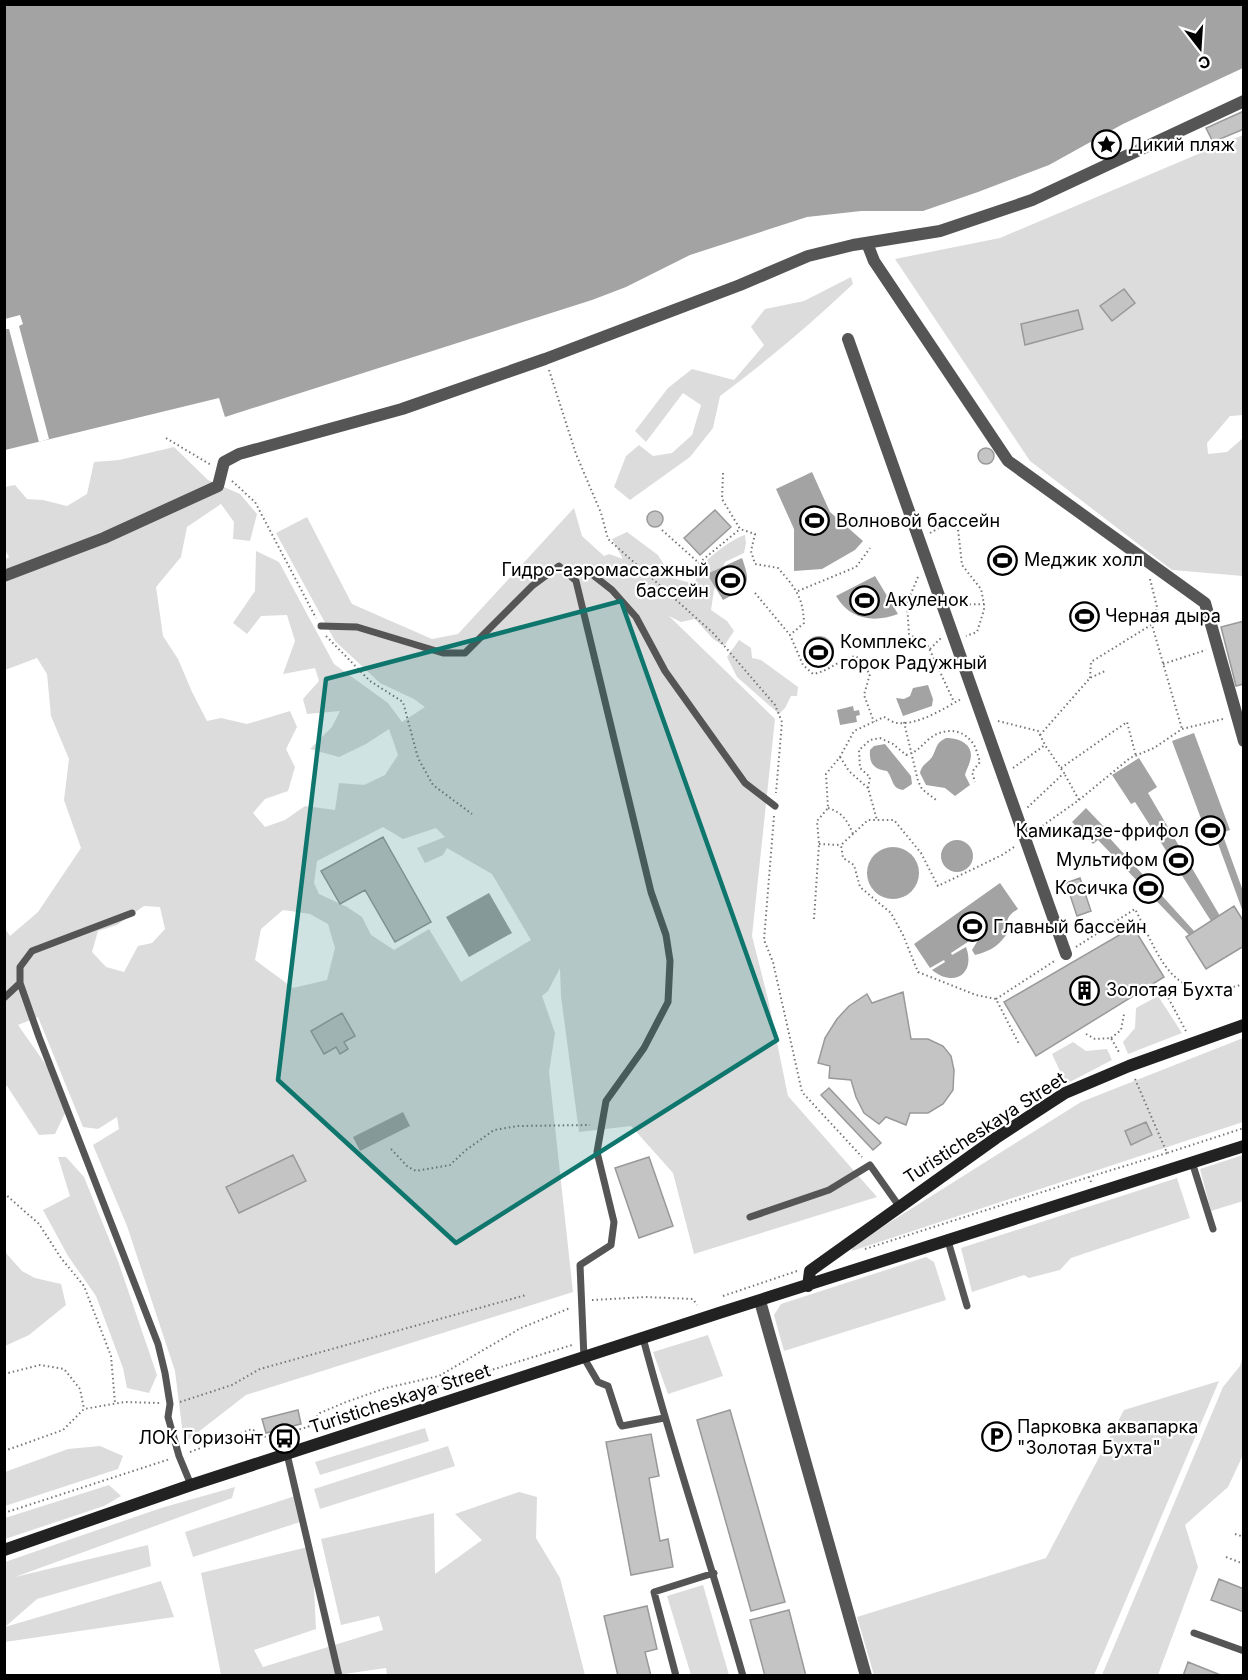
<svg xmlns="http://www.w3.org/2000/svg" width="1248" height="1680" font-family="Inter,sans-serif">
  <rect width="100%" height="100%" fill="#fff"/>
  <path fill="#dcdcdc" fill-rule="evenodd" d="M1243 135V415L1230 416 1207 443 1208 454 1227 452 1243 438V576L1172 570 1030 461 895 259 1000 238Z
    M851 277 853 284C811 324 767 361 720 396L713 428 690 457 630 500 614 487 626 456 639 445 653 456 672 453 692 435 701 405 683 393 646 442 635 431 668 388 692 369 734 380 764 345 751 327 765 309 804 301Z
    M174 447 208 480 240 494 257 514 250 541 233 539 234 522 221 504 187 527 181 557 156 587 163 636 178 659 192 692 207 721 221 718 247 724 290 711 297 727 286 749 295 767 288 791 265 799 253 813 265 827 285 820 305 806 335 810 339 783 364 785 385 775 398 755 389 729 366 744 339 757 310 749 332 727 340 711 307 714 303 699 319 681 315 668 283 674 295 641 287 615 261 616 247 634 233 623 255 591 256 551 279 562 334 664 388 703 402 722 425 707 414 699 380 683 335 641 276 533 307 517 352 604 432 639 458 634 574 508 582 536 604 556 609 554 623 559 612 539 627 532 658 555 672 578 695 584C696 580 697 574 699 570 705 559 733 538 745 535L746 543 744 553 725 562 714 590 711 610 727 621 734 631 724 646 713 639 695 619 681 622 669 616 775 719 752 936 768 999 788 1096 877 1197 694 1254 673 1173 631 1126 579 1132 561 996 560 968 548 991 542 996 555 1033 549 1072 573 1292 246 1395 184 1443 175 1371 127 1226 93 1145 119 1129 117 1117 98 1129 83 1127 38 1017 18 1025 51 1072 66 1111 55 1134 39 1135 7 1086H5L4 927 10 936 38 912 81 848 64 800 69 759 51 716 47 674 37 658 5 670 4 560 9 557 5 550V487L15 485 27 499 43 500 67 506 87 494 94 462 119 460ZM383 827 403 839 436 828 445 837 417 848 425 863 443 855 447 848 492 874 531 940 461 982 429 929 394 950 371 935 362 917 347 907 319 894 314 883 317 861ZM144 906 160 907 165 929 152 943 138 946 124 972 106 967 92 952 98 931 117 925ZM283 910 310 914 328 924 335 948 327 980 293 988 255 960 261 929Z
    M739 640 751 648 752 658 761 660 798 687 797 696H791L785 708 779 714 737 677 727 657Z
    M1158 996 1182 1033 1128 1054 1123 1042 1135 1028 1136 1008Z
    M1243 1038V1122L852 1251V1246L1081 1102Z
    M1073 1042 1086 1051 1107 1049 1112 1060 1066 1084 1052 1054Z
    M1243 1155V1201L1211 1211 1200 1169Z
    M58 1157H66L84 1177 118 1261 157 1375 149 1393 127 1388 123 1368 96 1296 68 1256 43 1210 70 1196Z
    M1177 1178 1190 1218 1071 1258 1060 1270 1029 1278 1024 1275 972 1292 961 1248Z
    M5 1252 22 1271 35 1278 61 1284 66 1305 29 1335 5 1346Z
    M926 1257 934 1262 946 1300 784 1351 774 1315 781 1304Z
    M708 1335 723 1376 668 1394 653 1352Z
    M1243 1356V1455L1228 1487 1185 1525 1198 1567 1158 1675H1102L1223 1387 1240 1366Z
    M1219 1381 1094 1675H874L857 1617 1046 1558 1124 1410Z
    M425 1428 429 1441 320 1475 315 1462Z
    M100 1446 123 1456 118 1469 5 1506V1472L68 1449Z
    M448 1446 455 1466 320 1509 314 1489Z
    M109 1485 121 1496 104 1506 5 1539V1518Z
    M235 1487 232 1498 15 1577 148 1545 151 1566 37 1599 5 1627 161 1581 174 1617 5 1642V1562L161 1508Z
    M519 1492 537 1497 536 1538 560 1578 585 1675 387 1676 386 1668 330 1676 221 1675 201 1573 312 1546 316 1629 254 1650 263 1667 383 1630 379 1616 341 1625 321 1539 434 1513 435 1574 482 1540 455 1514Z
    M295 1496 303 1521 193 1557 185 1532Z
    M703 1585 729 1675H691L667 1596Z"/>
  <path fill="#a3a3a3" d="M4 5H1243V68L1123 124 1049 165 978 192 923 211H861L807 217 690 255 626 287 592 300 225 417 219 398 5 450Z
    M812 472 830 512 863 541 855 550 822 569 794 571V529L776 489Z
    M742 558C752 586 748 587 723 600L707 574Z
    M875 576 898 614C874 623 850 620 836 596Z
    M804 651a15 15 0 1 1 30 0a15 15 0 1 1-30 0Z
    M928 685 933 699 932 706 903 716 896 698 904 699 910 696 913 688Z
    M853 706 854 711 859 710 860 715 856 716 857 722 840 725 837 710Z
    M1194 733 1230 830 1222 833 1243 891V912L1216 838 1209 840 1172 741Z
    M946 738C960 738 975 745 970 761 969 766 966 770 965 775L970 785 955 796 945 788 926 785 920 773C922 764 927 764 932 757 937 749 935 743 946 738Z
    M885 744 911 776 912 784 903 790C891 788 894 780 887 771 873 769 869 763 870 750L874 746Z
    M1139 758 1157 787 1148 793 1220 916 1211 921 1135 802 1131 804 1112 775Z
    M1086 808 1107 830 1105 833 1194 931 1189 935 1098 840 1093 844 1072 822Z
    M941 856a16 16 0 1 1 32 0a16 16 0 1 1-32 0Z
    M867 873a26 26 0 1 1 52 0a26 26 0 1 1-52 0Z
    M1000 883 1018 909C1008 915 1005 920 1008 932 1000 945 991 951 975 955L972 950 983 932 951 953 952 955 966 947C976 974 954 988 932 970L945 962 944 960 930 968 914 944Z
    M489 893 512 933 469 957 446 917Z
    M403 1112 410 1126 360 1151 353 1137Z"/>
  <path fill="#fff" d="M20 315 23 324 19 326 49 439 39 442 9 329H6L5 322V319Z"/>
  <path fill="#c4c4c4" stroke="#999" stroke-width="1.5" d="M1244 111V129L1213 142 1206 128Z
    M1124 289 1135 303 1112 321 1100 306Z
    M1078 310 1083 329 1025 345 1021 324Z
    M978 456a8 8 0 1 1 16 0a8 8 0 1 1-16 0Z
    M715 510 731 527 700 555 684 538Z
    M647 519a8 8 0 1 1 16 0a8 8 0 1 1-16 0Z
    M1244 621V684L1236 686 1221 627Z
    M383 837 431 922 395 942 365 890 340 904 321 871Z
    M1080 878 1091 911 1077 916 1066 883Z
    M1234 906 1244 922V946L1206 969 1186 937Z
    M1133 927 1164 977 1036 1056 1004 1002Z
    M903 992 911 1039H928L943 1046 951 1056 954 1070 953 1090 943 1104 928 1113H910L906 1125 886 1117 879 1124 864 1113 856 1097 851 1080 829 1078 830 1066 818 1063 825 1038 837 1019 849 1006 867 994 872 1003Z
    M342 1013 355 1036 344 1042 348 1049 340 1054 336 1047 324 1054 311 1031Z
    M829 1088 881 1143 873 1150 821 1095Z
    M1146 1122 1152 1135 1131 1145 1125 1131Z
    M293 1155 306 1181 239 1213 226 1187Z
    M649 1157 673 1226 639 1238 615 1168Z
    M298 1410 301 1424 266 1433 262 1419Z
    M730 1410 785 1602 751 1611 697 1420Z
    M651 1434 659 1476 649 1478 660 1541 668 1539 673 1567 631 1575 606 1442Z
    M1219 1579 1244 1589V1612L1211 1600Z
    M647 1606 657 1649 645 1652 651 1676H618L604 1616Z
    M789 1610 806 1676H765L750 1620Z
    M1188 1662 1223 1676H1183Z"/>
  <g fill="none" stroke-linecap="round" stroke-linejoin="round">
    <path stroke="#777" stroke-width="2" stroke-dasharray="1.5 3" stroke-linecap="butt" d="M549 370 576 454 601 513 608 539 714 634 775 705 782 722 776 793
      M166 438 211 465
      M723 473 722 499 740 529 755 534 751 551 755 564 778 568C795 588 803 596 804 623L790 635
      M232 481 255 502 316 618
      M662 530 699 563 740 529
      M930 533 944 525 958 529 962 565 981 589 984 604V610L977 632 966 636
      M918 577 907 603 909 634 928 646 954 702
      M1150 579 1157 607 1152 625 1182 729
      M798 591 856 567 870 548
      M755 593 790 635 803 665 813 674C830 671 839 659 856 656L870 674 864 695 874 722
      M956 605 984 604
      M326 636 370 681 403 702 418 758 433 785 472 814
      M930 649 941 638
      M1163 664 1206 650
      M1090 678 1091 662 1151 625
      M998 721 1038 731 1045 745 1064 773 1027 808
      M904 722 918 781 922 789 936 800
      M1040 735 1090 678 1105 671
      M840 757 849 771 868 788 877 820
      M1013 768 1045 745
      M1061 768 1127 722 1136 756
      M868 788 870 777 860 768 859 750 870 740 880 738 893 744 906 755C917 752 920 747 929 739 941 729 960 727 971 741 976 746 978 756 980 762L972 772 975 782
      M1079 800 1130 758 1154 748 1182 729 1223 719
      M828 808C843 813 847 820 853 834
      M774 816 764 940 773 962 802 1092 862 1157
      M1035 831 1079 800 1064 773
      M819 844 840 845
      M1014 847 1002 855 938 886 921 853 894 820H868L841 845 843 858 854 865 860 887 891 913 903 935 918 972 976 995 996 999 1019 1044
      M814 919 819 844 817 821 828 808 826 774 840 757 854 731 884 717C888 719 893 723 897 723 919 725 943 709 961 699
      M1076 947 1135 909C1163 963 1172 1006 1244 984
      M1164 990 1187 1033
      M996 999 1056 960
      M1086 1034 1095 1039 1111 1038 1120 1054
      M1111 1038 1121 1030 1124 1014
      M1135 1079 1167 1153 1244 1128
      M391 1149 407 1166 416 1171 450 1165 466 1150 494 1130 518 1126 590 1125
      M1091 1182 1089 1177 1167 1153
      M4 1193 39 1224 61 1258 84 1286 111 1356 115 1403
      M865 1249 1089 1177
      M723 1296 797 1271
      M592 1300 646 1297 693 1299 697 1305
      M4 1374 40 1365 64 1369 80 1389 84 1409
      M180 1402 232 1385 260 1369 526 1295
      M308 1427 320 1413 346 1402 386 1388 439 1376 521 1328 570 1308
      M4 1451 63 1430 84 1409 125 1402 160 1403
      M190 1452 252 1429 263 1437 301 1429 572 1345
      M4 1513 170 1459
      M1235 1534 1244 1537
      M1226 1557 1244 1564"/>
    <path stroke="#555" stroke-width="7" d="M593 575 612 590 636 617 665 671 745 783 775 806
      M321 626 357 627 443 653H465L532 586 559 566 576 581 651 892 666 935 670 961 668 1002 644 1048 606 1101 597 1152 614 1222 611 1245 580 1265 584 1358 598 1382 608 1386 620 1423 622 1426 664 1418
      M132 913 32 951 20 967V983L39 1037 158 1344 165 1373 170 1404 168 1417 179 1456 191 1485
      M4 998 20 983
      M1192 1162 1213 1229
      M750 1217 829 1190 870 1165 899 1206
      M948 1241 967 1306
      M643 1338C673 1452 711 1563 743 1676
      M287 1454 339 1676
      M1194 1633 1244 1651
      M676 1676 654 1592 714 1573"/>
    <path stroke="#555" stroke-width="12" d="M867 243 874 261 1008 461 1205 603 1244 741
      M848 339 1066 954
      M4 576 104 538 218 486 224 462 239 454 402 409 545 359 740 285 808 256 853 245 940 231 1032 200 1244 101
      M760 1301 866 1676"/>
    <path stroke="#222" stroke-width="12" d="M808 1286 810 1271 996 1138 1065 1093 1129 1066 1244 1025
      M4 1550 191 1485 719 1313 1244 1146"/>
  </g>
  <path fill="#0f766e" fill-opacity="0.2" stroke="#0f766e" stroke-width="4.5" stroke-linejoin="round" d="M621 601 777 1040 456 1243 278 1080 326 679Z"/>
  <defs>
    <symbol id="sight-ring" viewBox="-11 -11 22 22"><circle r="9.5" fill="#fff" stroke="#000" stroke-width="1.5"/><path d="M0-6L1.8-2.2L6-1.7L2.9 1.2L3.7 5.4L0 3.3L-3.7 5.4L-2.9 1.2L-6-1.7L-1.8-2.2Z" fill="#000"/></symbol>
    <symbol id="stadium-ring" viewBox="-11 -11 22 22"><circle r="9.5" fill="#fff" stroke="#000" stroke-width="1.5"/><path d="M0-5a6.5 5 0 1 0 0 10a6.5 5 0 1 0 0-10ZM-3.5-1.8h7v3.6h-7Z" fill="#000"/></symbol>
    <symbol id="building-ring" viewBox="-11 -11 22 22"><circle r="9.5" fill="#fff" stroke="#000" stroke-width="1.5"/><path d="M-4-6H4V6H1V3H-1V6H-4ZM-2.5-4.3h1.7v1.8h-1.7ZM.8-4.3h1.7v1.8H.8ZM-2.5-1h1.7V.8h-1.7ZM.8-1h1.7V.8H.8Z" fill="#000"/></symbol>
    <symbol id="parking-ring" viewBox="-11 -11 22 22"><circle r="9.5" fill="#fff" stroke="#000" stroke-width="1.5"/><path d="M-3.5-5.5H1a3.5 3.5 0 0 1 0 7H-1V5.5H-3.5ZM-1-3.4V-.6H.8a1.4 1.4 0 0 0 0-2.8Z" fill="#000"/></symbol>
    <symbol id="bus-ring" viewBox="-11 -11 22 22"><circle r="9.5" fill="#fff" stroke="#000" stroke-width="1.5"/><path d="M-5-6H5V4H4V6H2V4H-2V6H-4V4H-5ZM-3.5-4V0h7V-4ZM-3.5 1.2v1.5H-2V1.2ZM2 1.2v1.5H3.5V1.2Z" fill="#000"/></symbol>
  </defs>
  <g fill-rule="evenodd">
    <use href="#sight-ring" x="1090" y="128" width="33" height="33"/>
    <use href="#stadium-ring" x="798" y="504" width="33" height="33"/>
    <use href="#stadium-ring" x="986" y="544" width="33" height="33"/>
    <use href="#stadium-ring" x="714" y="564" width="33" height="33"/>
    <use href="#stadium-ring" x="848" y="584" width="33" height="33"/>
    <use href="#stadium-ring" x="1068" y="600" width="33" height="33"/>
    <use href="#stadium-ring" x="802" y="636" width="33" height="33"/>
    <use href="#stadium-ring" x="1194" y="814" width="33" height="33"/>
    <use href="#stadium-ring" x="1162" y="844" width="33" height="33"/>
    <use href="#stadium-ring" x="1132" y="872" width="33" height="33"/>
    <use href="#stadium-ring" x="956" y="910" width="33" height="33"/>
    <use href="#building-ring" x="1068" y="974" width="33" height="33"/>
    <use href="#parking-ring" x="980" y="1420" width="33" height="33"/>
    <use href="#bus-ring" x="268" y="1422" width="33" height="33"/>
  </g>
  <g text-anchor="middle" stroke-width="4.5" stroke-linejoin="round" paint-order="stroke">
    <g font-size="18" fill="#000" stroke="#fff" text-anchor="start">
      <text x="1128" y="151">Дикий пляж</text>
      <text x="836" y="527">Волновой бассейн</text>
      <text x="1024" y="566">Меджик холл</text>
      <text x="709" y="576" text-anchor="end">Гидро-аэромассажный<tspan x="709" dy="21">бассейн</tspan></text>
      <text x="885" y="606">Акуленок</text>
      <text x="1105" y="622">Черная дыра</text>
      <text x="840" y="648">Комплекс<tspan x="840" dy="21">горок Радужный</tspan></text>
      <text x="1189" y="837" text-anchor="end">Камикадзе-фрифол</text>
      <text x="1158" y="866" text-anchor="end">Мультифом</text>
      <text x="1128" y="894" text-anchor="end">Косичка</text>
      <text x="993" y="933">Главный бассейн</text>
      <text x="1106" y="996">Золотая Бухта</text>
      <text x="1017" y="1433">Парковка аквапарка<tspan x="1017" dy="21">"Золотая Бухта"</tspan></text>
      <text x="263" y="1444" text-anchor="end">ЛОК Горизонт</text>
    </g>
    <g font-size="18" fill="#000" stroke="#fff">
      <text transform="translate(985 1128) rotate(-33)" y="6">Turisticheskaya Street</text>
      <text transform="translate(400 1399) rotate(-18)" y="6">Turisticheskaya Street</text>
    </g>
  </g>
  <rect width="1248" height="1680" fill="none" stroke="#000000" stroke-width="12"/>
  <g transform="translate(1200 48) rotate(163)" stroke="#ffffff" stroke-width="4.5" paint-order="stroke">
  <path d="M0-4.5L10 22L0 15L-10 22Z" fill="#000000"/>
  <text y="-9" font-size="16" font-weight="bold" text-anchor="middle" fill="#000000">С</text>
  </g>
</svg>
